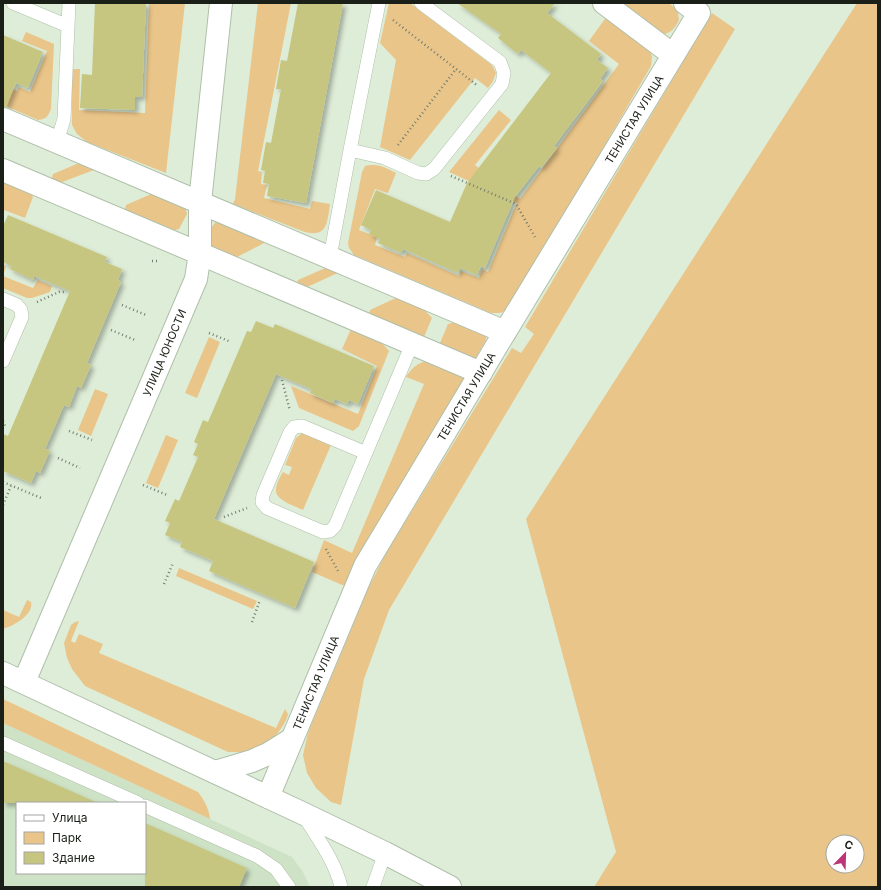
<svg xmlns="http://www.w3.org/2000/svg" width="881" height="890" font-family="Inter,sans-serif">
  <defs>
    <filter id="shadow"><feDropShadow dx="3.5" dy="3.5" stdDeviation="2" flood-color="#0004"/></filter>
  </defs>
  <rect width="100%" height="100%" fill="#deedd7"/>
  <path fill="#cee2c5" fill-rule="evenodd" d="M3 723 292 857 303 872 310 887H3ZM17 803H145V873H17Z"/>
  <path fill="#eac589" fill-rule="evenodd" d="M149 3H185L166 173 87 142 77 134 72 125V69H80L79 110 145 113Z
    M258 3H291L258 171 262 172 261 184 267 185 264 198 310 209 312 201 330 204C327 224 327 239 302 231L233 204 235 199Z
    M389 3H410L492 65 496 73 493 81 488 88 475 78 410 160 380 147 396 60 380 43Z
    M626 3H669L676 9 678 13 679 20C674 30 671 33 660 35L625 7Z
    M857 3H878V887H594L616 852 526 519ZM833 842H857V866H833Z
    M712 13 735 29 389 610 364 679 341 805 331 802 316 788 307 773 303 755 308 733 368 589 386 553 512 348 521 353 534 334 525 327Z
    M607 16 648 47 652 56 651 66 509 309 500 313H491L354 255 349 248 348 243 362 172 365 166C378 163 384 167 396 173L388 193 375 189 359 230 377 237 375 245 405 257 407 253 459 276 461 271 479 278 482 269 488 272 513 212 517 203 449 172 499 110 511 120 475 165 520 199 619 64 589 41Z
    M26 32 54 44 51 109C48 116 47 119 38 120L3 105 4 85 17 91 19 87 30 92 47 51 22 41Z
    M86 160 93 163 94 170 57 184 51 182 53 174Z
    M3 179 28 190 33 197 25 218 4 210 3 212Z
    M158 191 185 207 187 214 179 229 172 231 124 213 126 205Z
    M217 221 270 240 235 258C229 256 222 254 217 250 204 243 208 229 217 221Z
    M3 265 6 266 3 276 33 288 38 280 52 286 50 292 32 298H27L3 288Z
    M330 266 342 271 305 288 297 285 298 280Z
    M400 296 420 305 432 318 424 337 440 343 448 324 459 321 486 334V340L475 359 369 316 370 310Z
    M351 329 380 341 389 351 359 426 353 431 299 408 291 386 358 414 377 366 342 349Z
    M209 337 220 342 197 398 185 393Z
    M432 359 462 373 466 380 347 587 312 572 324 540 352 553 424 384 406 377C414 365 419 363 432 359Z
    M95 389 108 394 91 436 78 430Z
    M302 433 331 445 303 510C295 506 275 500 276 490 276 484 280 477 283 472L289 475 292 467 285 465 296 438Z
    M166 435 178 440 158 488 146 483Z
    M179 568 257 601 253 609 176 576Z
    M27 600 31 602C34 615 13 626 3 629V610L19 617Z
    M79 621 71 641 75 643 79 634 103 644 99 653 276 728 285 709 288 714C286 726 268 747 256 750 247 753 237 752 228 752L85 686 72 669 67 658 64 643 71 625 75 622Z
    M3 699 198 792C204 800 209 808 210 819L3 723Z"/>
  <path fill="#c7c680" filter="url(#shadow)" d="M95 3H146L142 97H135V110L80 108 82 74 92 75Z
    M298 3H343L306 203 267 196 269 184 263 183 265 171 261 170 266 142 271 143 281 89H276L281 60 287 61Z
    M457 3H555L547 13 601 54 597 60 608 68 600 79 603 81 554 146 557 148 541 168 539 166 515 197 485 268 481 266 477 275 460 268 458 273 403 249 401 253 378 243 380 239 369 234 371 230 361 225 376 190 450 222 467 183 551 73 521 50 518 54 498 38 501 34Z
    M3 35 43 52 28 88 16 83 6 107H3Z
    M8 215 107 257 105 262 122 269 118 280 121 282 87 363 91 365 81 388 77 386 69 407 64 405 45 449 50 450 40 473 36 471 31 483 3 471V434L8 436 70 291 34 276 33 280 10 269 11 266 3 262V226Z
    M256 321 273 328 275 324 374 366 358 404 349 400 347 404 335 399 333 403 310 393 311 389 276 374 214 519 314 562 295 608 209 571 213 561 180 547 182 542 165 535 170 523 165 521 175 499 179 501 198 457 193 455 198 444 194 442 203 420 208 422 247 331 251 332Z
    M3 761 98 803H3Z
    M145 823 247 868 239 887H145Z"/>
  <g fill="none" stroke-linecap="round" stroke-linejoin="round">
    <defs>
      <path id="service" d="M13 3 68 26
        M57 142 64 119 69 3
        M350 150 385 158 418 173 426 174 434 169 502 84 504 73 500 62 421 3
        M330 257 350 150 379 3
        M3 299 17 305 21 310 22 317 3 361
        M366 453 302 426 294 427 290 432 263 495 262 502 267 508 323 532 330 531 335 526 412 344
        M3 743 138 803
        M145 806 257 856 276 869 289 887
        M304 816C318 839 335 861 341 887
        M373 887 385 853"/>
      <g id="minor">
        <path d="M604 3 673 55"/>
        <path d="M3 119 505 332"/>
        <path d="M3 170 481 373"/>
        <path id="s1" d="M24 682 196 279 200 253V202L221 3"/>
        <path d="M215 772 252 761 268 754 292 739"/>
        <path id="s2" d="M268 797 365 566 505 332 699 13 685 3"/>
      </g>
      <path id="tertiary" d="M3 673 302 813 385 853 450 887"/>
    </defs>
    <use href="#service" stroke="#afbfa9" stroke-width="14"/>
    <use href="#minor" stroke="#afbfa9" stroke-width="24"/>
    <use href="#tertiary" stroke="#afbfa9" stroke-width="24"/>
    <path stroke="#737d6f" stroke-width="2.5" stroke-dasharray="1 3" stroke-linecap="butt" d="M393 20 478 86
      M398 145 456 69
      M451 176 516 204 535 237
      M152 261H157
      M37 302 59 292H66
      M122 305 146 315
      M111 330 135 340
      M209 333 231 342
      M282 380 290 411
      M3 421 6 428
      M69 431 92 440
      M58 458 80 468
      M3 482 41 498
      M143 485 167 495
      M3 505 11 486
      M224 517 247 508
      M326 549 338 571
      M164 584 173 563
      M252 622 260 600"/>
    <use href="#service" stroke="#fff" stroke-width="13"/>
    <use href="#minor" stroke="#fff" stroke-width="22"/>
    <use href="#tertiary" stroke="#fff" stroke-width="22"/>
  </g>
  <g text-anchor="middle" stroke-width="3" stroke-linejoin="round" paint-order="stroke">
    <g font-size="11" fill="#1a1f17" stroke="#fff">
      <text dy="4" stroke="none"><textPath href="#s2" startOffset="772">ТЕНИСТАЯ УЛИЦА</textPath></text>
      <text dy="4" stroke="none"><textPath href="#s1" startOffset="358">УЛИЦА ЮНОСТИ</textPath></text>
      <text dy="4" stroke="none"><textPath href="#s2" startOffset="448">ТЕНИСТАЯ УЛИЦА</textPath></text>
      <text dy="4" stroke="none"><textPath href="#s2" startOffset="124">ТЕНИСТАЯ УЛИЦА</textPath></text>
    </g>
  </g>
  <rect width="881" height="890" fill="none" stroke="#1a1f17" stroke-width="8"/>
  <rect x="16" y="802" width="130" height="72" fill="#ffffff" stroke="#a3a5a2"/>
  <rect x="24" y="815" width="20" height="6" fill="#ffffff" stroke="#a3a5a2"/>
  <text x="52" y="822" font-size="12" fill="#1a1f17">Улица</text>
  <rect x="24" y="832" width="20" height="12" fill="#eac589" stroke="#a3a5a2"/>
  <text x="52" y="842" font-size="12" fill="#1a1f17">Парк</text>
  <rect x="24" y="852" width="20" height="12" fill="#c7c680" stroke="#a3a5a2"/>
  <text x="52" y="862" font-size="12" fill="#1a1f17">Здание</text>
  <g transform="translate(845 854) rotate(23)"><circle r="19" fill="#ffffff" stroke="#a3a5a2"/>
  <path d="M0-3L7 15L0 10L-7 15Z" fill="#bb3578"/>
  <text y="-6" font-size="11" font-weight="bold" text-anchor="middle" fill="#1a1f17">С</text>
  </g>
</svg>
